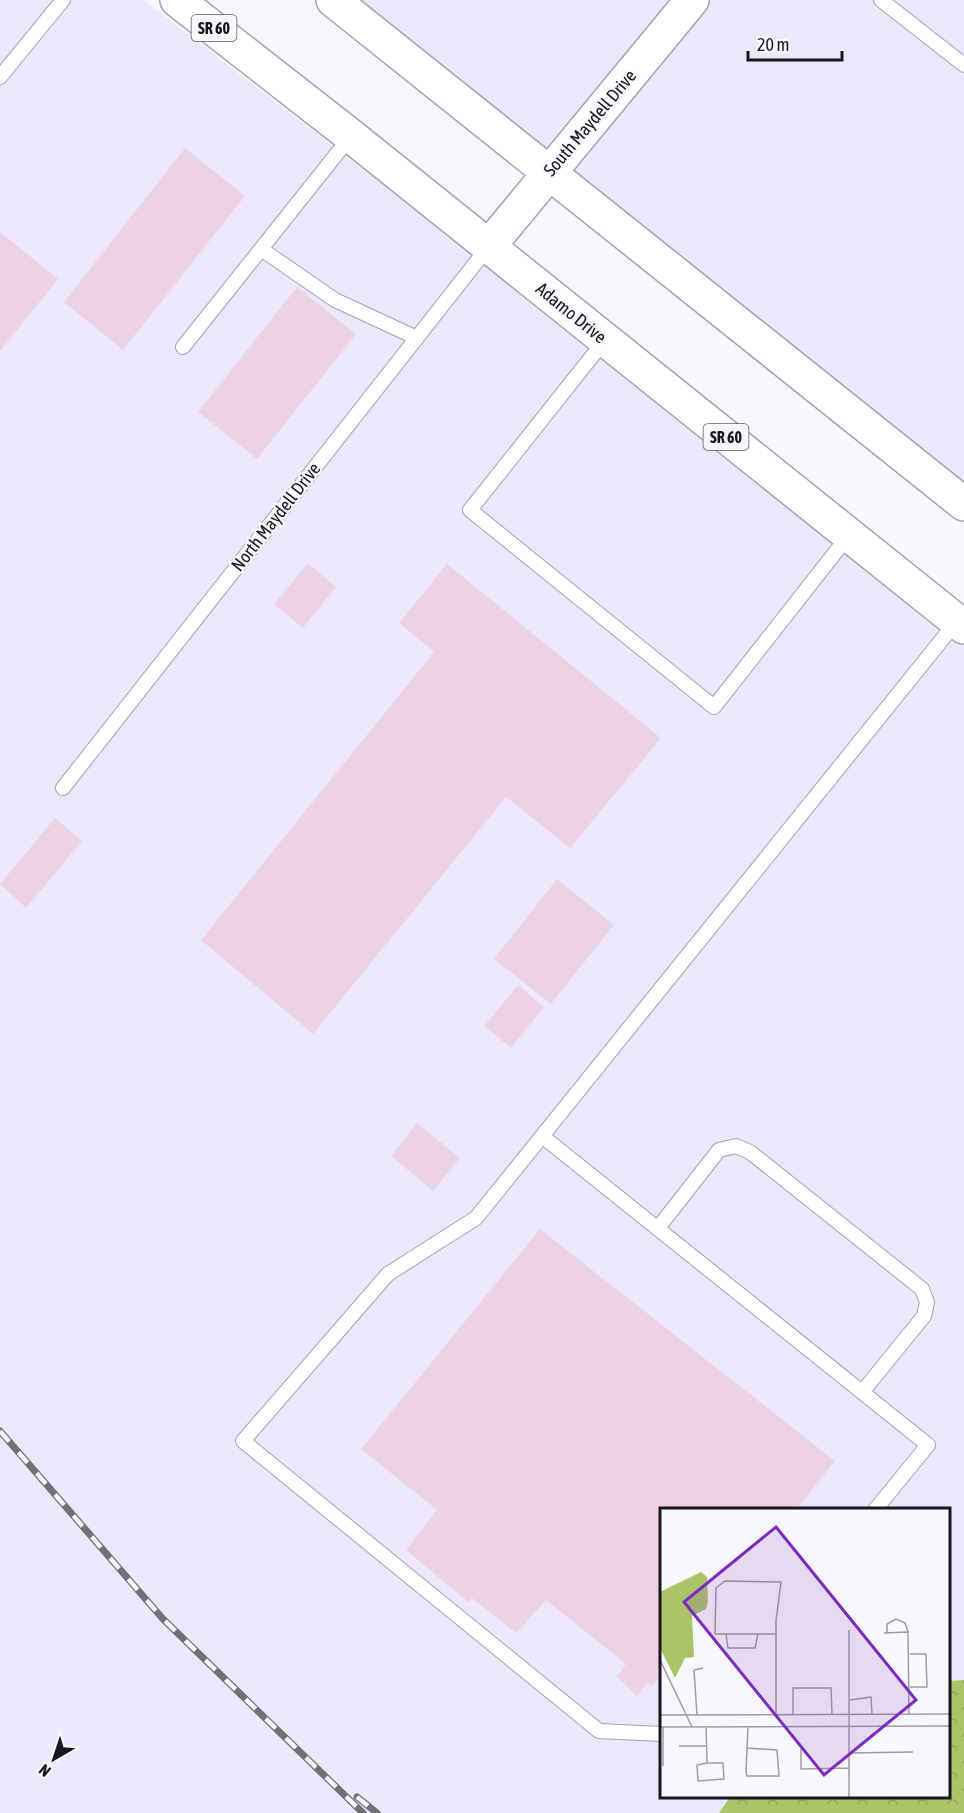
<svg xmlns="http://www.w3.org/2000/svg" width="964" height="1813" font-family="'Asap Condensed',sans-serif">
  <defs>
    <pattern id="forest-crowns" width="20" height="18" patternUnits="userSpaceOnUse" patternTransform="scale(1.5)"><rect width="20" height="18" fill="#aac568"/><path d="M2 6a3 3 0 1 1 6 0M12 15a3 3 0 1 1 6 0" fill="none" stroke="#92a85a"/></pattern>
  </defs>
  <rect width="100%" height="100%" fill="#f8f7fd"/>
  <path fill="#ece7fc" fill-rule="evenodd" d="M0 0H144L964 635V1813H0ZM661 1510H948V1796H661Z
    M322 0H686L536 174Z
    M695 0H964V502L550 175Z"/>
  <path fill="url(#forest-crowns)" d="M964 1680V1813H719L730 1797 948 1796V1681Z"/>
  <path fill="#edd2e3" d="M185 148 245 196 123 350 64 302Z
    M0 232 58 279 0 351Z
    M297 287 356 334 257 459 198 412Z
    M308 563 336 587 303 628 274 604Z
    M447 564 661 738 570 848 506 797 313 1034 201 940 434 652 399 623Z
    M55 818 82 841 26 908 0 884Z
    M557 879 614 925 551 1004 494 959Z
    M518 985 544 1007 511 1048 484 1026Z
    M417 1123 460 1158 433 1191 391 1156Z
    M540 1229 835 1461 796 1510H661V1675L652 1685 648 1683 637 1696 617 1677 626 1664 546 1600 516 1633 472 1598 468 1602 406 1550 437 1510 361 1449Z"/>
  <g fill="none" stroke-linecap="round" stroke-linejoin="round">
    <defs>
      <path id="service" d="M881 0 964 65
        M0 77 63 0
        M351 136 261 249 335 300 417 338
        M605 340 470 510 714 707 849 535
        M183 347 261 249
        M63 788 489 246
        M542 1136 928 1445 875 1510
        M658 1228 719 1150 736 1146 750 1152 922 1289 927 1302 924 1316 863 1391
        M661 1734 599 1731 243 1441 388 1274 476 1218 957 621"/>
      <path id="tertiary" d="M489 246 692 0"/>
      <path id="primary" d="M177 0 351 136 964 627
        M333 0 964 504"/>
    </defs>
    <use href="#service" stroke="#a59fb8" stroke-width="16"/>
    <use href="#tertiary" stroke="#a59fb8" stroke-width="36"/>
    <use href="#primary" stroke="#a59fb8" stroke-width="36"/>
    <use href="#service" stroke="#fff" stroke-width="14"/>
    <use href="#tertiary" stroke="#fff" stroke-width="33"/>
    <use href="#primary" stroke="#fff" stroke-width="33"/>
    <defs>
      <path id="rail" d="M0 1431 163 1619 363 1813
        M357 1797 377 1813"/>
    </defs>
    <use href="#rail" stroke="#727077" stroke-width="7"/>
    <use href="#rail" stroke="#f8f7fd" stroke-width="4.5" stroke-dasharray="14" stroke-linecap="butt"/>
  </g>
  <g text-anchor="middle" stroke-width="4.5" stroke-linejoin="round" paint-order="stroke">
    <g fill="#f8f7fd" stroke="#5c5a62" stroke-width="1.5">
      <rect x="191.5" y="15" width="45" height="26" rx="4.5"/>
      <rect x="703.5" y="424" width="45" height="26" rx="4.5"/>
    </g>
    <g font-size="16" font-weight="bold" fill="#19161f">
      <text x="214" y="34">SR 60</text>
      <text x="726" y="443">SR 60</text>
    </g>
    <g font-size="18" fill="#19161f" stroke="#f8f7fd">
      <text transform="translate(590 123) rotate(-50)" y="6">South Maydell Drive</text>
      <text transform="translate(571 313) rotate(39)" y="6">Adamo Drive</text>
      <text transform="translate(276 517) rotate(-52)" y="6">North Maydell Drive</text>
    </g>
  </g>
  <g transform="translate(660 1508)">
    <rect width="290" height="290" fill="#f8f7fd"/>
    <path d="M41 64 47 69 48 94 46 101 32 108 34 149 25 150 15 170 0 140V84Z" fill="#aac568"/>
    <path fill="none" stroke="#9f9da4" stroke-width="1.5" d="M189 122V289M224 125 248 124 249 206M227 125V116L236 111 245 115 248 124M66 126 68 140H95L98 126M116 126H55L56 80 65 73 121 74 116 113V207M250 146H266L267 179H250M0 152 32 219M190 192 211 189 212 206M0 207 290 206M37 207 34 162 43 160M133 207V180H171L172 206M0 219 290 218M3 219V258M46 219 47 255H63L64 271 38 273 37 257 47 255M19 238H46M87 240 117 242 119 268H87L86 264 88 219M141 241V261L189 260M190 245 253 244"/>
    <path fill="#7b2cbf" fill-opacity="0.15" stroke="#7b2cbf" stroke-width="3" d="M116 19 256 192 164 267 24 94Z"/>
    <rect width="290" height="290" fill="none" stroke="#19161f" stroke-width="3"/>
  </g>
  <g transform="translate(54 1759) rotate(219)" stroke="#f8f7fd" stroke-width="4.5" paint-order="stroke">
  <path d="M0-4.5L10 22L0 15L-10 22Z" fill="#19161f"/>
  <text y="-9" font-size="16" font-weight="bold" text-anchor="middle" fill="#19161f">N</text>
  </g>
  <path d="M748 51v9h94v-9" fill="none" stroke="#19161f" stroke-width="3"/>
  <text x="757" y="51" font-size="18" fill="#19161f" stroke="#f8f7fd" stroke-width="4.5" paint-order="stroke">20 m</text>
</svg>
